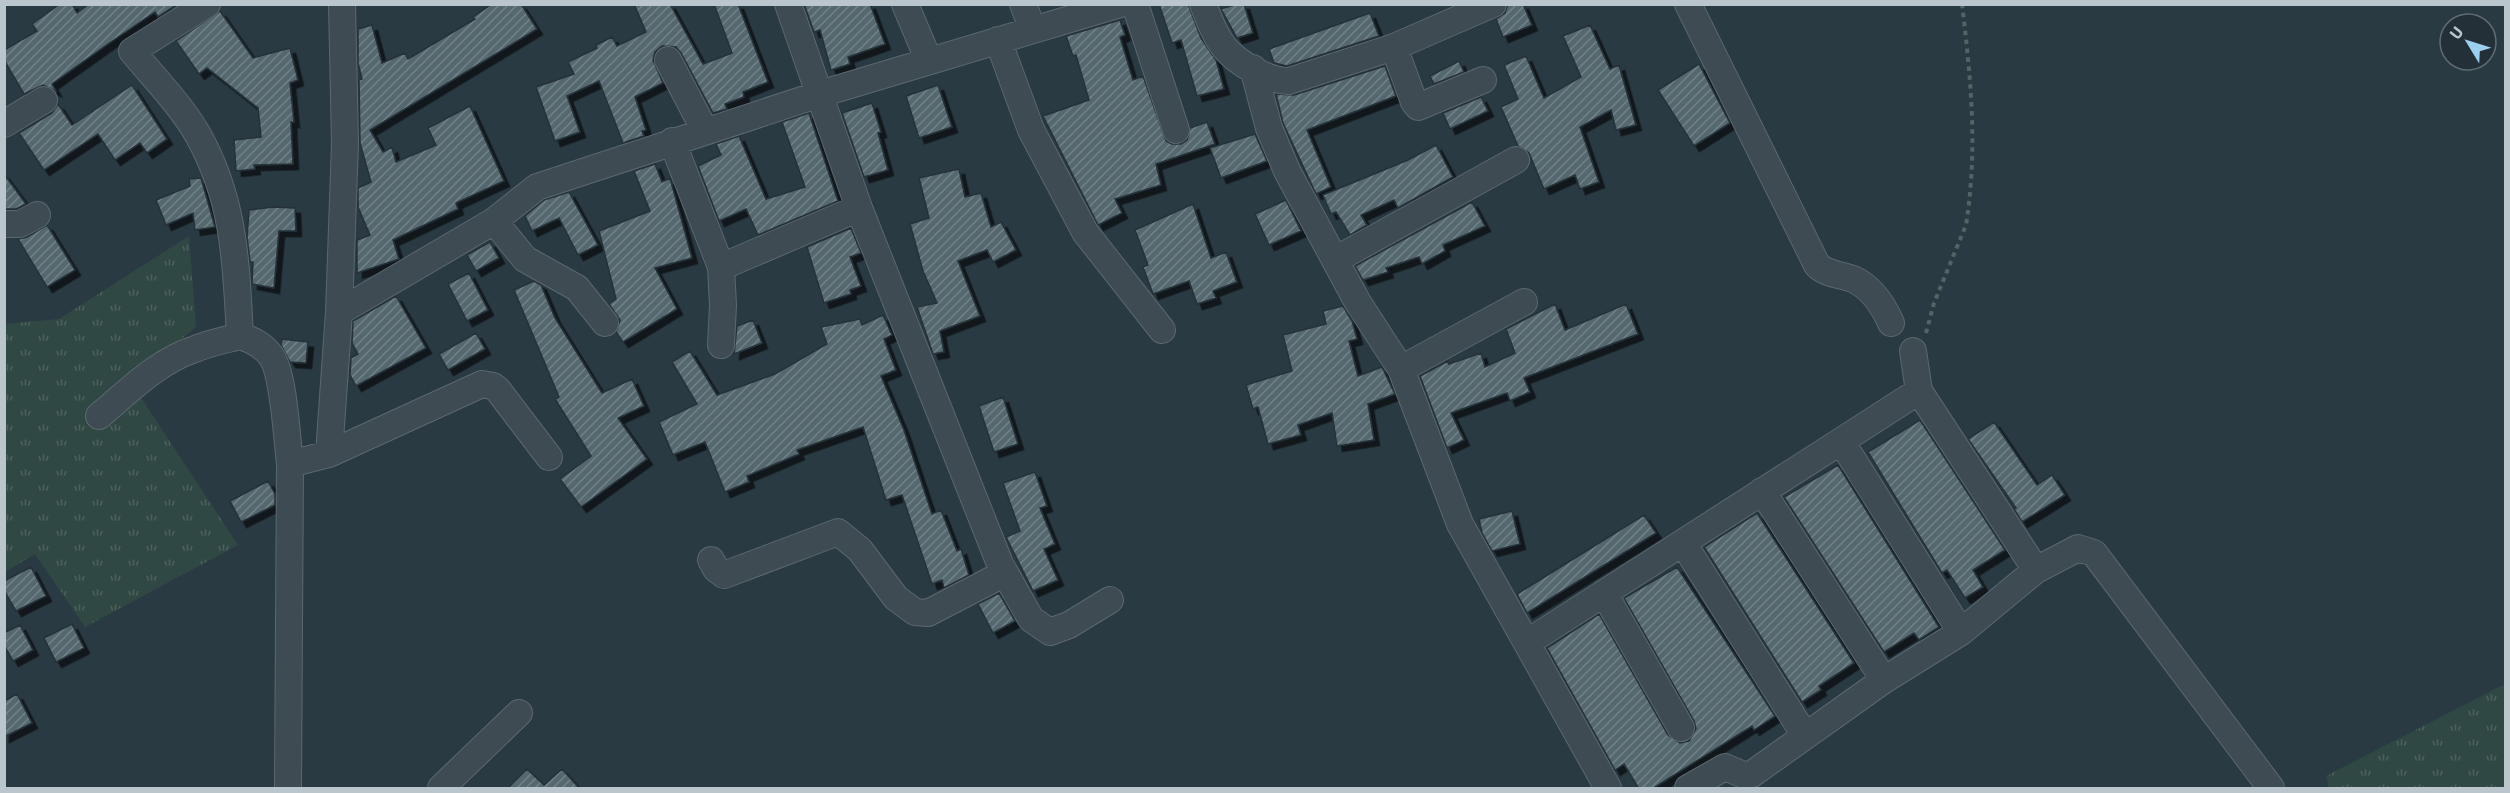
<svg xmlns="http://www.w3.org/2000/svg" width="2510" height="793" font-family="'IBM Plex Sans',sans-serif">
  <defs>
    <pattern id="grass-tufts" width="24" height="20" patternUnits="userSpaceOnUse" patternTransform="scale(1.5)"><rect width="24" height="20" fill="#304843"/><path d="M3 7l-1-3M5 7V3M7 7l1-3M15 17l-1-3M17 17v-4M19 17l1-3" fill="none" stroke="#4c615d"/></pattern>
    <pattern id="building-hatch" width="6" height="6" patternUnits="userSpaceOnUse" patternTransform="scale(1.5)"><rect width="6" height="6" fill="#55676e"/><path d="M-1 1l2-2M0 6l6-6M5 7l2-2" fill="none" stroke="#738288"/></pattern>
    <filter id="shadow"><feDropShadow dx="5.5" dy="5.5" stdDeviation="0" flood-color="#0009"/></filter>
  </defs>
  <rect width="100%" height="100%" fill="#2a3a42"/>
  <path fill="url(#grass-tufts)" d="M189 236 196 327 130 381 238 545 85 627 35 554 5 572 4 324 59 319Z
    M2505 684V788H2329L2326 776Z"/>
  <path fill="url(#building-hatch)" stroke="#253239" stroke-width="1.5" filter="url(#shadow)" d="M60 4H72L77 13 89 4H178L158 17 155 12 108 44 52 84 56 91 43 85 24 94 4 60V50L37 31 32 24Z
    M492 4H521L537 29 370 130 383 152 392 147 396 162 436 145 428 128 470 106 504 181 456 203 458 209 393 240 399 259 357 273V240L370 235 358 207V188L371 182 360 143 359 80 362 79 358 63V29L372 25 382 63 405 53 408 59 475 19 473 17Z
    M634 4H670L703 64 732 53 714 4H738L768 82 743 92 744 97 725 104 727 109 713 113 681 53 676 47 662 46 655 52 653 60 663 83 635 97 646 130 642 131 644 136 623 143 599 81 567 96 580 132 555 141 536 87 574 74 568 62 597 48 596 45 612 37 617 46 646 32Z
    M804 4H870L885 44 848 57 850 64 831 70 820 30 814 32Z
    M1159 4H1188L1201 38 1216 60 1224 89 1197 96 1181 40 1172 43Z
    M1237 4H1244L1253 33 1237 38 1221 9Z
    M1508 4H1523L1532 25 1503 37 1496 19 1505 13Z
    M220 11 253 58 290 48 298 80 290 83 294 122H291L293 164 254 165 255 169 236 171 234 140 261 137 258 108 207 68 199 74 176 41Z
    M1370 13 1379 36 1287 66 1274 63 1269 49Z
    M1120 20 1125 35 1120 37 1133 80 1143 76 1166 141 1172 144H1181L1187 140 1190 128 1207 122 1215 144 1156 164 1161 185 1115 199 1122 213 1098 225 1043 116 1089 100 1076 55 1073 56 1066 36Z
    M1590 25 1610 69 1619 65 1636 125 1616 130 1611 110 1580 127 1599 182 1580 189 1575 175 1544 189 1529 153 1518 146 1501 107 1518 99 1504 65 1526 56 1544 98 1581 77 1563 36Z
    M1459 61 1464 72 1434 84 1430 76Z
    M1699 64 1730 123 1694 146 1658 90Z
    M1385 66 1396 96 1307 130 1331 187 1316 194 1283 123 1276 94 1294 95Z
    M132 85 167 139 147 153 140 143 115 160 98 134 44 170 19 133 52 113 58 104 72 125Z
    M938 85 952 127 919 138 906 96Z
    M1481 97 1488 111 1450 129 1443 113Z
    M872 103 881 132 878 133 888 170 864 177 842 113Z
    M809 113 838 201 758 235 746 209 719 221 698 166 721 155 716 144 739 136 766 199 805 187 782 122Z
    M1255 134 1267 161 1221 178 1210 148Z
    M1436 145 1453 177 1398 208 1394 200 1361 215 1367 225 1350 235 1336 212 1331 214 1323 195 1408 160Z
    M655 164 662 182 670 178 692 258 655 268 677 309 623 342 616 332 620 320 609 304 616 299 599 231 650 211 634 171Z
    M959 169 965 197 981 193 991 227 1001 222 1016 250 993 262 987 250 958 261 980 316 940 331 944 352 933 354 917 307 937 303 923 271 910 224 929 218 919 178Z
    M4 174 26 204 16 209H4Z
    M201 178 215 227 195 230 193 213 166 225 156 200 190 186 189 179Z
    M569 192 598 245 578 255 559 218 532 231 525 216 544 200Z
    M1286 200 1301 231 1269 245 1255 214Z
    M1472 202 1485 226 1443 245 1445 251 1422 264 1419 257 1386 268 1388 272 1363 280 1355 266Z
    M1193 204 1211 258 1226 252 1237 282 1213 291 1216 298 1197 304 1189 281 1153 294 1143 267 1148 265 1135 230Z
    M273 207 295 208 296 231H279L274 288 252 284 253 262H250L247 237 249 210Z
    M47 225 75 270 47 287 18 239 27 237Z
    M851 228 861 253 850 257 861 286 850 290 851 294 824 303 807 247Z
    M490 242 499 258 476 271 467 255Z
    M469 273 488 310 467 321 448 284Z
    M534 281 541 285 555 318 602 393 632 379 644 406 618 418 647 459 581 507 560 479 591 456 555 399 559 397 514 290Z
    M396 296 426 348 356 386 350 375 351 358 358 354 352 343 353 321Z
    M1555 304 1565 330 1626 304 1638 334 1524 378 1530 392 1510 401 1507 393 1451 413 1464 440 1447 448 1420 376 1448 361 1449 364 1481 353 1485 367 1515 353 1506 329Z
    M1343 306 1352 321 1357 339 1349 341 1358 376 1382 367 1395 394 1368 404 1374 440 1337 446 1332 413 1298 425 1301 435 1268 444 1258 407 1253 409 1246 385 1292 371 1283 335 1326 324 1323 311Z
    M883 315 892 335 884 339 896 370 881 376 904 430 932 514 941 510 957 551 961 549 969 575 944 588 942 580 932 584 902 495 886 500 863 427 797 450 799 454 747 476 749 482 725 492 705 442 673 455 659 422 697 404 672 362 690 351 717 395 775 374 827 344 821 327 860 319 862 325Z
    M753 320 762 343 734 354 737 326Z
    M476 333 485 349 448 370 439 354Z
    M282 339 308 342 306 363 290 362 281 345Z
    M1003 397 1018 444 994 452 979 406Z
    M1920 420 2005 550 1973 570 1983 587 1965 598 1947 570 1942 573 1868 452Z
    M1994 422 2037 485 2052 475 2065 495 2022 522 2014 509 2016 508 1968 439Z
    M1838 465 1939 627 1919 640 1914 633 1884 652 1784 497Z
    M1035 472 1047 506 1040 508 1055 544 1044 549 1058 580 1033 591 1006 537 1020 531 1003 483Z
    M268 481 275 494V505L241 522 230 501Z
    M1512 511 1520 544 1492 551 1482 533 1479 519Z
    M1757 513 1854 663 1819 686 1821 690 1802 702 1704 547Z
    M1644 515 1656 533 1527 613 1517 594Z
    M31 567 46 596 16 611 4 590V581Z
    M1677 567 1775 716 1754 730 1752 726 1652 789H1639L1624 764 1615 770 1547 648 1599 614 1668 735 1680 743 1689 741 1696 729 1694 721 1624 598Z
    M999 593 1015 621 993 633 978 604Z
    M72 624 84 648 56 662 44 638Z
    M20 625 33 650 13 661 4 645V633Z
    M17 694 32 723 4 737V701Z
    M527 769 544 785 562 769 580 789H507Z"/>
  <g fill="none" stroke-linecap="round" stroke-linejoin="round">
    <defs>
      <path id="street" d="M207 4 132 51C154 78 181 105 198 135 235 201 236 263 240 336
        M788 4 859 208 1000 564 1031 619 1050 632 1069 625 1110 600
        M905 4 929 61
        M1023 4 1033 30
        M1135 4 1176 130
        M1203 4C1209 19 1214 34 1224 47 1238 64 1268 81 1289 81L1394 47 1493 4
        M1688 4 1817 265C1827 275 1840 274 1853 279 1871 287 1883 305 1891 323
        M998 40 1031 130 1085 232 1162 330
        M1394 47 1414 102 1418 107 1483 80
        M668 60 705 131
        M1253 68 1269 128 1287 171 1357 301 1401 369 1460 524 1608 788
        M4 124 44 100
        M672 141 721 267 723 305 721 345
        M494 221 525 259 577 288 605 323
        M4 224H20L37 215
        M1335 260 1516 160
        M721 267 859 208
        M339 312 494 221 537 187 820 94 1120 4
        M1913 351 1919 391 2036 570
        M1401 369 1524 302
        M99 416C129 391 158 361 195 349 209 343 225 340 240 336 253 340 263 345 271 356 284 373 287 441 290 464
        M1841 441 1961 632
        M329 454 482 384 493 386 498 390 549 457
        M1762 491 1884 680
        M1683 543 1804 734
        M711 560 716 569 724 575 838 532 860 550 896 598 915 612 928 613 1005 573
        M1604 593 1681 728
        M1528 642 1919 391
        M288 788 290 464 329 454 339 312 345 143 342 4
        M441 788 519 713
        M1688 788 1725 767 1746 776 1752 774 1884 680 1961 632 2036 570 2078 548 2094 553 2271 788"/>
    </defs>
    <use href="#street" stroke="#5c686f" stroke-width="28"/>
    <path stroke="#516664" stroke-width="4" stroke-dasharray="4.5 4.5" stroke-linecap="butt" d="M1926 333 1934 303 1966 225C1978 149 1971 80 1962 4"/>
    <use href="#street" stroke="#3e4b52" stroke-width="26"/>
  </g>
  <rect width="2510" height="793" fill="none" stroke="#bbc5cc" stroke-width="12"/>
  <g transform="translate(2468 42) rotate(308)"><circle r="28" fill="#233037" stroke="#606c73" stroke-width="1.5"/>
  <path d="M0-4.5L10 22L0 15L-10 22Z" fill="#9ccff0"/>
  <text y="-9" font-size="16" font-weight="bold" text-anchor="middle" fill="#bbc5cc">U</text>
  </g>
</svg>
